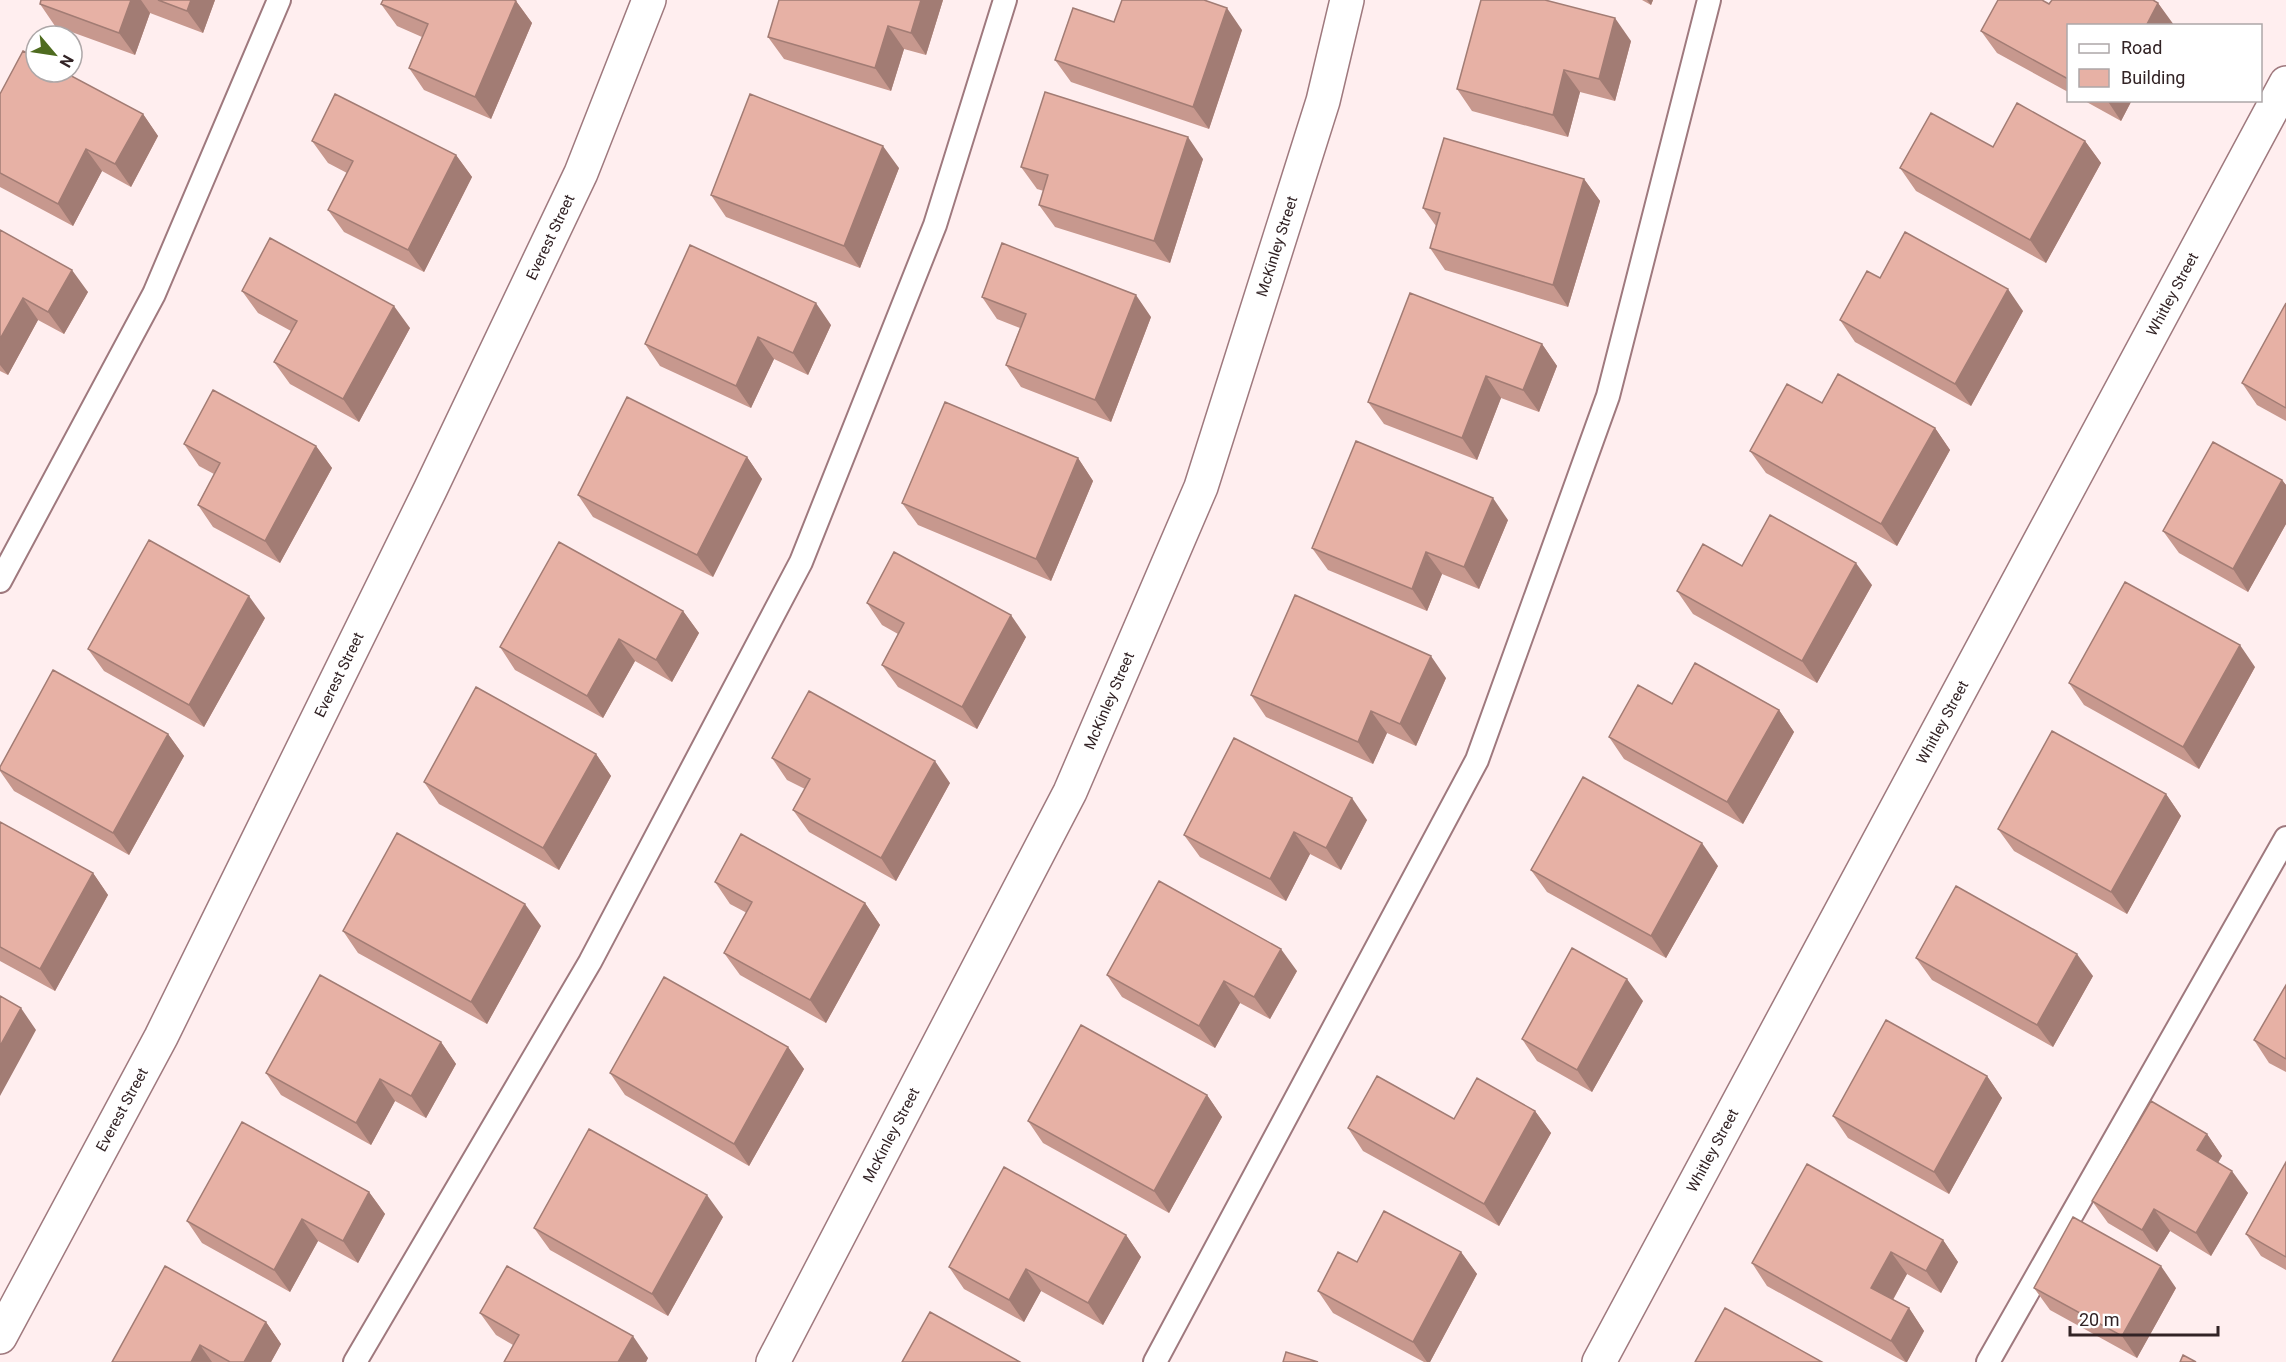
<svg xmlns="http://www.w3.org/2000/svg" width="2286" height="1362" font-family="Roboto,sans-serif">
  <rect width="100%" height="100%" fill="#ffeeef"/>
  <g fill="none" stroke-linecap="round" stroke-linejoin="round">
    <defs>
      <path id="lane" d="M0 581 154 294 279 0
        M355 1362 590 962 801 562 935 225 1005 0
        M1155 1362 1477 760 1608 396 1709 0
        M1988 1362 2286 838"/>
      <g id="street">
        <path id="s1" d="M0 1337 161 1037 430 490 581 173 649 0"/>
        <path id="s2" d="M773 1362 1070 792 1201 487 1323 101 1347 0"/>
        <path id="s3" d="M1599 1362 2286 83"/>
      </g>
    </defs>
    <use href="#lane" stroke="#9f797e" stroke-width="26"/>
    <use href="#street" stroke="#9f797e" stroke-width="36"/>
    <use href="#lane" stroke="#fff" stroke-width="22"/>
    <use href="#street" stroke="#fff" stroke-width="33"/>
  </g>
  <path fill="#c7988e" d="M41 0H215L203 33 150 13 135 55 55 26 40 4Z
    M943 0 926 55 904 49 891 91 784 59 768 37Z
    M1642 0H1653L1651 5Z
    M516 1 532 23 491 119 424 90 409 68 422 37 397 26 381 4Z
    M2158 3 2173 26H2068V92L1997 53 1981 31 2049 4Z
    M1114 22 1242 30 1209 129 1071 82 1055 60Z
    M1631 41 1615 101 1580 92 1568 137 1472 111 1457 89Z
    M0 94 143 114 158 136 131 187 102 171 73 226 0 187Z
    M2083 100H2132L2121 121Z
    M312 141 456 155 472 177 424 272 344 232 328 210 347 173 328 163Z
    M2085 141 2101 163 2046 263 1916 191 1900 168 1993 147Z
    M1203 159 1170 263 1055 227 1039 205 1044 191 1037 189 1021 167Z
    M899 168 860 268 726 217 711 195Z
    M1584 179 1600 201 1568 307 1445 270 1430 248 1436 226 1423 208Z
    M0 230 88 292 64 334 38 320 8 375 0 371Z
    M1880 278 2023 311 1971 406 1855 342 1840 320Z
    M242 291 410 328 359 422 290 384 274 362 291 331 258 313Z
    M982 297 1151 317 1111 422 1021 387 1006 365 1020 328 997 319Z
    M2286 303V421L2257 405 2242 383Z
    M831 325 808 375 774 359 751 408 660 366 645 344Z
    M1542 344 1557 366 1539 412 1501 398 1477 460 1384 424 1368 402Z
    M1822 403 1935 428 1950 450 1897 546 1766 473 1750 451Z
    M184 444 316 446 332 468 280 563 213 527 198 505 214 474 199 466Z
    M747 457 762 479 713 577 593 517 578 495Z
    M1078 458 1093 481 1051 581 918 525 902 503Z
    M2282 480 2286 485V524L2248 592 2179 553 2163 531Z
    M1508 520 1479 589 1442 574 1427 611 1328 570 1312 548Z
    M1742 566 1872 585 1817 683 1693 614 1677 591Z
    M867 603 1026 637 977 729 898 687 882 665 898 634 882 625Z
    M683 611 699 633 672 682 635 661 603 718 515 670 500 647Z
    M265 618 204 727 104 671 88 649Z
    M2255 667 2199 769 2084 705 2069 683Z
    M1446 678 1416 746 1387 733 1373 764 1266 717 1251 695Z
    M1672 704 1779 710 1794 732 1743 824 1624 759 1609 737Z
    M168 734 184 756 129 855 14 791 0 771V767Z
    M596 754 611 776 559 870 439 804 424 782Z
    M772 758 950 783 896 881 809 832 793 810 805 789 787 780Z
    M2166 794 2181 816 2127 914 2014 851 1998 829Z
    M1367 820 1341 870 1310 854 1286 901 1200 857 1184 835Z
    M0 822 93 873 108 895 55 991 0 961Z
    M1718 866 1666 958 1547 892 1531 870Z
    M715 882 865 903 880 925 826 1023 740 975 724 953 747 913 730 904Z
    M541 926 487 1024 358 953 343 931Z
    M1916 958 2093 976 2053 1047 1932 980Z
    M1297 971 1270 1019 1240 1003 1215 1048 1122 997 1107 975Z
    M2286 985V1072L2269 1063 2254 1040Z
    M1643 1001 1592 1092 1537 1061 1522 1039Z
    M441 1042 456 1064 426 1118 395 1101 371 1145 281 1095 266 1073Z
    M788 1047 804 1069 749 1166 625 1095 610 1073Z
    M1987 1076 2002 1098 1949 1194 1848 1138 1833 1116Z
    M1207 1095 1222 1117 1169 1213 1043 1143 1028 1121Z
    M1535 1111 1551 1133 1499 1226 1363 1151 1348 1128Z
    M2207 1134 2222 1156 2218 1163 2248 1193 2211 1256 2170 1231 2157 1252 2108 1223 2092 1201Z
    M2286 1162V1270L2261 1256 2246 1234Z
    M369 1192 385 1214 358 1263 318 1241 290 1292 202 1243 187 1221Z
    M723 1217 668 1316 550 1250 534 1228Z
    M1126 1235 1141 1257 1103 1325 1041 1291 1024 1322 964 1289 949 1267Z
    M1943 1240 1958 1262 1941 1293 1907 1274 1893 1300 1909 1308 1924 1331 1907 1362H1905L1767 1286 1752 1263Z
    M1461 1252 1477 1274 1430 1362H1424L1333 1313 1318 1291 1357 1262Z
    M2034 1288H2176L2137 1358 2050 1310Z
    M480 1313 648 1358 646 1362H504L513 1345 496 1335Z
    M266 1322 281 1344 271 1362H112Z"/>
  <path fill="#a27c74" d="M131 0H141L150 13 135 55 119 33Z
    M191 0H215L203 33 187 11Z
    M921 0H943L926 55 911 33Z
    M1647 0H1653L1651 5Z
    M516 1 532 23 491 119 475 97Z
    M2158 3 2174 25 2173 26H2146Z
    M1227 8 1242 30 1209 129 1193 107Z
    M1615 18 1631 41 1615 101 1599 79Z
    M888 26 904 49 891 91 875 68Z
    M1564 70 1580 92 1568 137 1553 115Z
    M2107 100H2132L2121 121Z
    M143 114 158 136 131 187 115 164Z
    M1188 137 1203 159 1170 263 1154 241Z
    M2085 141 2101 163 2046 263 2030 240Z
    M883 146 899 168 860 268 844 246Z
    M86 149 102 171 73 226 58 204Z
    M456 155 472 177 424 272 408 250Z
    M1584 179 1600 201 1568 307 1553 285Z
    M72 270 88 292 64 334 48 312Z
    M2008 289 2023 311 1971 406 1955 384Z
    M1136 295 1151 317 1111 422 1095 400Z
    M23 298 38 320 8 375 0 365V339Z
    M816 303 831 325 808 375 793 353Z
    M394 306 410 328 359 422 343 399Z
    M758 337 774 359 751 408 736 386Z
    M1542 344 1557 366 1539 412 1523 390Z
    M1486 376 1501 398 1477 460 1462 438Z
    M1935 428 1950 450 1897 546 1881 524Z
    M316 446 332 468 280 563 265 541Z
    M747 457 762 479 713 577 697 555Z
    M1078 458 1093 481 1051 581 1036 559Z
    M2282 480 2286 485V524L2248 592 2233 569Z
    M1493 498 1508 520 1479 589 1464 567Z
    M1426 552 1442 574 1427 611 1412 589Z
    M1856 563 1872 585 1817 683 1802 661Z
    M249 596 265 618 204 727 189 705Z
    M683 611 699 633 672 682 656 660Z
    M1011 615 1026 637 977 729 962 707Z
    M619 639 635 661 603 718 587 696Z
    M2240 645 2255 667 2199 769 2183 747Z
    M1431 656 1446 678 1416 746 1400 724Z
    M1779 710 1794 732 1743 824 1727 802Z
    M1371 711 1387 733 1373 764 1358 742Z
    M168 734 184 756 129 855 113 833Z
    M596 754 611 776 559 870 543 848Z
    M935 761 950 783 896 881 881 858Z
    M2166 794 2181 816 2127 914 2111 892Z
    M1352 798 1367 820 1341 870 1326 848Z
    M1294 832 1310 854 1286 901 1270 879Z
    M1702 843 1718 866 1666 958 1651 936Z
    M93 873 108 895 55 991 40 969Z
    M865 903 880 925 826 1023 810 1000Z
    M525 904 541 926 487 1024 471 1002Z
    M1281 949 1297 971 1270 1019 1254 997Z
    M2077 954 2093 976 2053 1047 2037 1025Z
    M1627 979 1643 1001 1592 1092 1577 1070Z
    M1224 981 1240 1003 1215 1048 1199 1026Z
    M21 1008 36 1030 0 1096V1046Z
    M441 1042 456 1064 426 1118 411 1096Z
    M788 1047 804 1069 749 1166 734 1144Z
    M1987 1076 2002 1098 1949 1194 1934 1172Z
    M380 1079 395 1101 371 1145 356 1123Z
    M1207 1095 1222 1117 1169 1213 1154 1191Z
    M1535 1111 1551 1133 1499 1226 1484 1204Z
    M2207 1134 2222 1156 2212 1172 2197 1150Z
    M2232 1171 2248 1193 2211 1256 2196 1233Z
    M369 1192 385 1214 358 1263 343 1241Z
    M707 1195 723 1217 668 1316 652 1294Z
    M2154 1209 2170 1231 2157 1252 2142 1230Z
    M302 1219 318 1241 290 1292 274 1270Z
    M1126 1235 1141 1257 1103 1325 1088 1303Z
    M1943 1240 1958 1262 1941 1293 1926 1271Z
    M1461 1252 1477 1274 1430 1362H1427L1413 1342Z
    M1891 1252 1907 1274 1887 1310 1871 1288Z
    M2161 1266 2176 1288 2137 1358 2122 1336Z
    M1026 1269 1041 1291 1024 1322 1009 1300Z
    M1909 1308 1924 1331 1907 1362H1906L1891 1341Z
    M266 1322 281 1344 271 1362H244Z
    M633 1336 648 1358 646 1362H618Z
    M200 1345 212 1362H191Z"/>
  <path fill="#e7b1a5" stroke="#a27c74" stroke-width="1.5" d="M41 0H131L119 33 40 4Z
    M158 0H191L187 11Z
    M383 0H514L516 1 475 97 409 68 428 24 381 4Z
    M779 0H921L911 33 888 26 875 68 768 37Z
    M1122 0H1204L1227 8 1193 107 1055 60 1073 8 1114 22Z
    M1481 0H1545L1615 18 1599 79 1564 70 1553 115 1457 89Z
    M1998 0H2042L2049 4 2052 0H2153L2158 3 2146 26H2068V79L1981 31Z
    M23 51 36 57V72H64L143 114 115 164 86 149 58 204 0 173V94Z
    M1045 92 1188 137 1154 241 1039 205 1048 175 1021 167Z
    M335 94 456 155 408 250 328 210 353 161 312 141Z
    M750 94 883 146 844 246 711 195Z
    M2017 103 2085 141 2030 240 1900 168 1931 113 1993 147Z
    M1444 138 1584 179 1553 285 1430 248 1440 213 1423 208Z
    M0 230 72 270 48 312 23 298 0 339Z
    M1905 232 2008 289 1955 384 1840 320 1867 271 1880 278Z
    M270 238 394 306 343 399 274 362 297 321 242 291Z
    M1002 243 1136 295 1095 400 1006 365 1026 314 982 297Z
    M690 245 816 303 793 353 758 337 736 386 645 344Z
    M1410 293 1542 344 1523 390 1486 376 1462 438 1368 402Z
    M2286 303V408L2242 383Z
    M1838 374 1935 428 1881 524 1750 451 1787 384 1822 403Z
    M213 390 316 446 265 541 198 505 220 463 184 444Z
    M627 397 747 457 697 555 578 495Z
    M945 402 1078 458 1036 559 902 503Z
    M1356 441 1493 498 1464 567 1426 552 1412 589 1312 548Z
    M2213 442 2282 480 2233 569 2163 531Z
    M1770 515 1856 563 1802 661 1677 591 1703 544 1742 566Z
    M149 540 249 596 189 705 88 649Z
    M559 542 683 611 656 660 619 639 587 696 500 647Z
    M894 552 1011 615 962 707 882 665 904 623 867 603Z
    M2125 582 2240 645 2183 747 2069 683Z
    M1295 595 1431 656 1400 724 1371 711 1358 742 1251 695Z
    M1695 663 1779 710 1727 802 1609 737 1638 685 1672 704Z
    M53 670 168 734 113 833 0 770V767Z
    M476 687 596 754 543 848 424 782Z
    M809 691 935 761 881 858 793 810 810 779 772 758Z
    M2052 731 2166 794 2111 892 1998 829Z
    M1234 738 1352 798 1326 848 1294 832 1270 879 1184 835Z
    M1583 777 1702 843 1651 936 1531 870Z
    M0 822 93 873 40 969 0 947Z
    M397 833 525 904 471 1002 343 931Z
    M741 834 865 903 810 1000 724 953 752 902 715 882Z
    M1159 881 1281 949 1254 997 1224 981 1199 1026 1107 975Z
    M1956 886 2077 954 2037 1025 1916 958Z
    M1572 948 1627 979 1577 1070 1522 1039Z
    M320 975 441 1042 411 1096 380 1079 356 1123 266 1073Z
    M664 977 788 1047 734 1144 610 1073Z
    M2286 985V1059L2254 1040Z
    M0 996 21 1008 0 1046Z
    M1886 1020 1987 1076 1934 1172 1833 1116Z
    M1081 1025 1207 1095 1154 1191 1028 1121Z
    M1377 1076 1454 1119 1477 1078 1535 1111 1484 1204 1348 1128Z
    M2151 1101 2207 1134 2197 1150 2232 1171 2196 1233 2154 1209 2142 1230 2092 1201Z
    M242 1122 369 1192 343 1241 302 1219 274 1270 187 1221Z
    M589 1129 707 1195 652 1294 534 1228Z
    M2286 1162V1257L2246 1234Z
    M1807 1164 1943 1240 1926 1271 1891 1252 1871 1288 1909 1308 1891 1341 1752 1263Z
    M1004 1167 1126 1235 1088 1303 1026 1269 1009 1300 949 1267Z
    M1384 1211 1461 1252 1413 1342 1318 1291 1338 1252 1357 1262Z
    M2073 1217 2161 1266 2122 1336 2034 1288Z
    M165 1266 266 1322 244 1362H230L200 1345 191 1362H112Z
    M507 1266 633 1336 618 1362H504L519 1335 480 1313Z
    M1725 1308 1822 1362H1695Z
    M930 1312 1020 1362H902Z
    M1286 1352 1318 1362H1283Z
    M2183 1355 2196 1362H2180Z"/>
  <g text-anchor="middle" stroke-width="5" stroke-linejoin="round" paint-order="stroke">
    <g font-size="15" fill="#322325" stroke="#fff">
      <text dy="5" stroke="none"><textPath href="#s1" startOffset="1230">Everest Street</textPath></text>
      <text dy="5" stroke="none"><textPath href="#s2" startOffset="1227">McKinley Street</textPath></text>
      <text dy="5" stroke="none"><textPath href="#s3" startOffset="1212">Whitley Street</textPath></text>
      <text dy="5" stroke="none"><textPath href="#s1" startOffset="744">Everest Street</textPath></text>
      <text dy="5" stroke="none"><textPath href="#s2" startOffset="742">McKinley Street</textPath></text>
      <text dy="5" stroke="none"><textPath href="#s3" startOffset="726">Whitley Street</textPath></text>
      <text dy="5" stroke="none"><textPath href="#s1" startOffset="258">Everest Street</textPath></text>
      <text dy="5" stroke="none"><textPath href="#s2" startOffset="256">McKinley Street</textPath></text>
      <text dy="5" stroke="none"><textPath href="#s3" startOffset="240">Whitley Street</textPath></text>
    </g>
  </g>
  <rect x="2067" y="24" width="195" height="78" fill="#ffffff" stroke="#ada7a8" stroke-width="1.5"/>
  <rect x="2079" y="44" width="30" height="9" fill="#ffffff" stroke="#ada7a8" stroke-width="1.5"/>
  <text x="2121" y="54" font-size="18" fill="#322325">Road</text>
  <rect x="2079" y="69" width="30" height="18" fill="#e7b1a5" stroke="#ada7a8" stroke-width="1.5"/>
  <text x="2121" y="84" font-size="18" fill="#322325">Building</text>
  <g transform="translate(54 54) rotate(119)"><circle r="28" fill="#ffffff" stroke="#ada7a8" stroke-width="1.5"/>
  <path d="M0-4.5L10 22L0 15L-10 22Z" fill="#4e6b1f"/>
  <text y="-9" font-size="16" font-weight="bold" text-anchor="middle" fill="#322325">N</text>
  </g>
  <path d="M2070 1326v9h148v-9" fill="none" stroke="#322325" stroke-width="3"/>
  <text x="2079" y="1326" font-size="18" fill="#322325" stroke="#ffffff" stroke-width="4.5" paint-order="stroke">20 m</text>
</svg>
